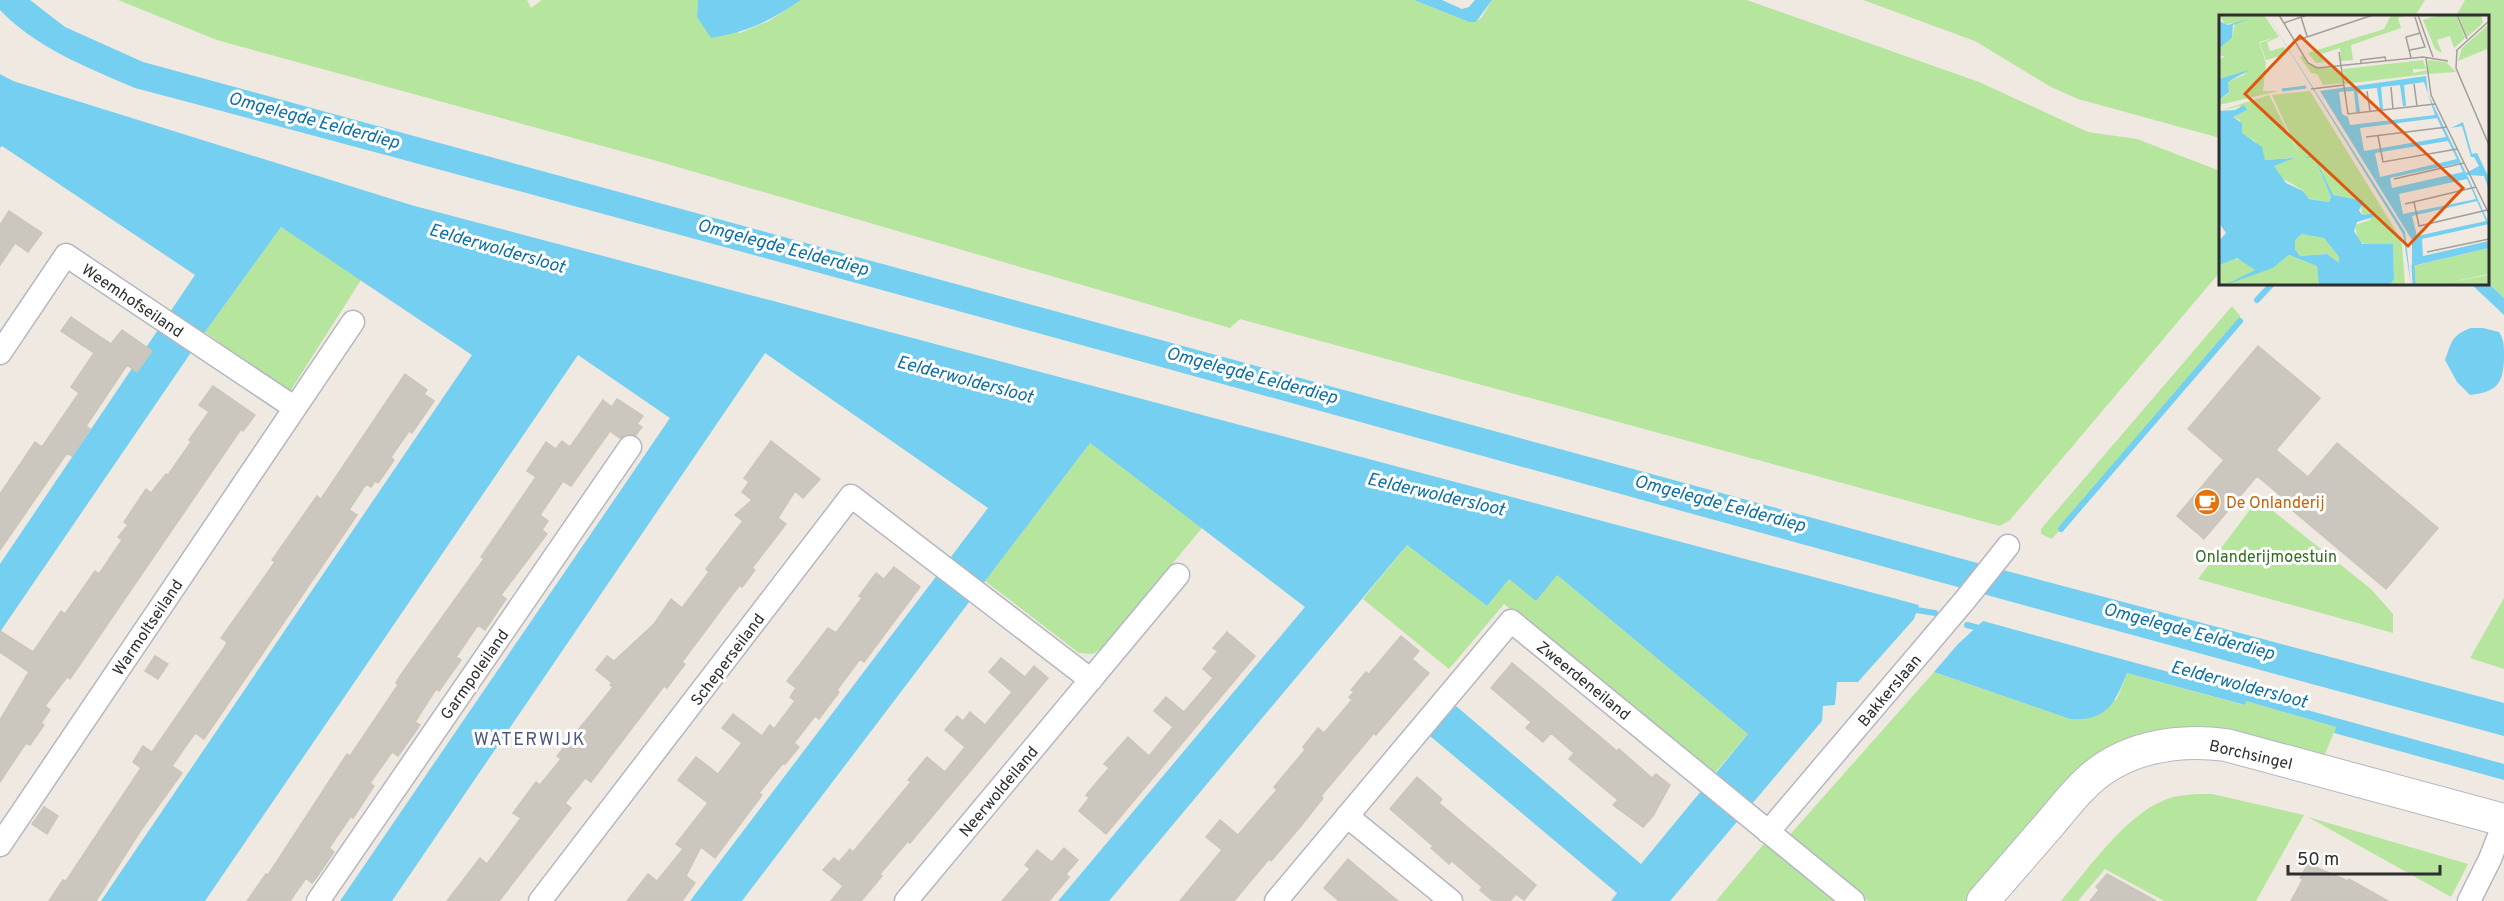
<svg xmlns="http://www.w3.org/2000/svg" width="2504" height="901" font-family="Overpass,sans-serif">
  <rect width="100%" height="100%" fill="#efe9e1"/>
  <path fill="#b6e59e" d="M118 0H527L531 8 542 0H698L697 17 740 33 769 21 801 0H1414L1469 22H1476L1482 17 1492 0H1747L1979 82 2088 132 2137 139 2220 171V272L2010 520 2000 526 1240 319 1230 328 657 161 217 40Z
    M1863 0H2425L2415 16H2220V138L2078 99 2051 87 1975 41Z
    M2465 0H2504V298L2488 283V16H2456Z
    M281 227 361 280 289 393 205 332Z
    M2232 306 2240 316V321L2052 539 2041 534V529Z
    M1090 443 1202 528 1102 648 1093 654 1079 653 985 581Z
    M2258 499 2371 589 2393 614V633L2198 579Z
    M1407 545 1487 606 1509 578 1557 575 1748 734 1713 775 1504 604 1449 669 1363 599Z
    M2504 598V669L2470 658Z
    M1934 672 2070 719 2117 699 2127 673 2244 705 2246 701 2336 727 2323 759 2147 743 1976 901H1869L1855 894 1787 838Z
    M2212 794 2304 815 2256 901H2164L2105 869 2078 901H2061C2089 868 2125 815 2167 799 2181 794 2198 794 2212 794Z
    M2308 817 2468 864 2451 897Z
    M1767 840 1841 901H1716Z"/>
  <path fill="#75cff0" d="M0 0H30L65 27 143 62 2003 570 2504 703V736C1714 523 926 298 135 88 88 68 35 47 0 10Z
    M698 0H801C768 22 750 31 711 38L697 17Z
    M1414 0H1442L1462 9 1469 7 1475 0H1492L1476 22H1469Z
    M0 74 13 81 411 205 1919 605 1914 619 1858 682H1837L1835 705 1823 706 1822 721 1670 901H1611L1617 893 1430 736 1456 706 1641 864 1748 734 1557 575 1536 601 1509 579 1487 606 1407 545 1109 901H1058L1305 607 1090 443 742 901H690L988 508 765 353 392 901H340L670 418 578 355 205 901H101L472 355 281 227 205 332 0 632V564L195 275 2 146 0 148Z
    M2488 283 2504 298V315L2471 284Z
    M2471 328H2483L2499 332C2504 340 2504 345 2504 354 2504 382 2499 392 2470 395L2457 382 2445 360C2452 341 2452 335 2471 328Z
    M1983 621 2504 764V780L2334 733 2336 727 2246 701 2245 705 2127 673C2114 704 2108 721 2070 719L1934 672 1958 644Z"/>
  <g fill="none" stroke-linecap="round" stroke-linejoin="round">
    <path stroke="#75cff0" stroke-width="6" d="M2257 300 2272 284
      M2061 529 2240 321
      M1910 609 1935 613
      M1967 625 1983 629"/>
  </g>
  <path fill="#cbc7bf" stroke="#cbc5ba" stroke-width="1.5" d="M9 211 42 233 28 252 15 243 0 265V225Z
    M71 317 111 344 122 330 152 351 137 372 127 365 86 426 90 429 72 456 67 453 0 550V494L35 442 42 447 79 393 71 387 94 353 61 331Z
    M2258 346 2320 398 2276 450 2308 477 2337 443 2438 528 2386 589 2285 504 2287 501 2257 476 2204 539 2177 516 2224 460 2188 429Z
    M405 374 427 390 424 394 434 401 412 433 409 431 391 457 394 460 378 483 375 481 371 487 366 484 349 510 357 515 204 739 195 733 172 766 182 773 141 830 96 901H49L63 880 66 881 141 768 133 762 143 746 152 752 224 648 227 642 221 638 275 562 272 560 317 496 321 499Z
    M213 386 255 415 243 431 241 429 70 679 67 677 45 706 50 710 41 723 44 725 30 745 26 743 0 782V720L29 672 0 652V631L33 652 61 611 65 614 95 571 99 574 122 540 118 537 128 525 124 522 146 489 151 493 166 474 168 475 191 442 189 440 209 412 199 405Z
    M617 399 643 416 637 424 642 427 636 435H625L620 438 610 431 571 486 563 481 540 515 548 521 542 530 547 534 501 595 506 599 485 630 478 625 456 657 461 660 439 691 436 689 415 722 420 725 398 756 392 752 370 783 374 786 353 818 351 816 329 848 334 852 316 878 312 883 306 878 290 901H247L266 874 268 875 347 754 350 756 398 685 396 683 400 676 484 559 481 557 536 477 527 471 546 442 556 449 562 441 570 447 603 400 612 407Z
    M771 441 820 479 803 498 795 491 778 518 786 524 752 568 755 570 742 587 740 585 735 591 682 662 685 664 667 688 664 686 591 782 585 778 565 803 571 808 499 901H447L480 858 487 864 521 818 513 813 536 782 540 785 561 759 557 756 613 687 610 685 612 683 596 670 607 656 614 661 654 624 671 599 682 608 709 572 706 569 743 521 735 515 752 500 742 492 749 482 744 478Z
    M894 567 920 587 864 662 860 659 837 690 839 692 819 719 815 716 794 743 799 747 785 764 783 763 759 793 762 795 715 858 701 847 686 876 695 883 682 901H627L648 874 657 881 683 849 676 844 708 803 678 780 696 757 718 774 742 743 722 728 733 714 762 736 770 725 774 729 795 701 790 697 796 688 787 681 828 628 836 633 862 598 859 596 876 573 884 579Z
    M1227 632 1255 656 1106 834 1079 811 1089 798 1086 795 1109 768 1104 764 1128 737 1149 756 1173 727 1154 711 1166 697 1184 712 1213 678 1203 669 1218 651 1213 648Z
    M1401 636 1419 651 1412 659 1429 673 1416 688 1376 735 1374 733 1321 796 1323 798 1301 826 1271 861 1269 859 1234 901H1180L1222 850 1206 837 1220 820 1238 835 1277 790 1274 787 1305 750 1303 747 1318 728 1324 733 1352 700 1349 697 1354 692 1351 690 1366 672 1369 674Z
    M155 656 168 664 158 679 145 671Z
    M1001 658 1025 677 1034 666 1048 678 910 843 908 841 880 874 882 876 861 901H831L843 886 823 870 834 858 839 862 850 849 853 852 911 782 908 780 927 757 945 772 965 747 945 730 957 716 963 721 970 712 985 725 1012 692 989 672Z
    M1512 663 1617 751 1619 749 1652 778 1656 774 1670 785 1653 816 1643 827 1613 805 1618 800 1569 759 1574 753 1551 733 1543 742 1526 728 1531 722 1491 688Z
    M1417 777 1442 799 1439 803 1536 885 1524 900 1516 894 1510 901H1493L1480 890 1482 887 1452 861 1449 864 1431 848 1433 846 1390 809Z
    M44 807 58 816 47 834 32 824Z
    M1064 848 1078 860 1066 874 1069 877 1049 901H1002L1030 869 1025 865 1037 850 1052 862Z
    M1348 859 1356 866 1398 901H1339L1324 888Z
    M2308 864 2348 881 2349 879 2388 901H2291L2303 879 2300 878Z
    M2107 874 2156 901H2090L2099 890 2096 887Z"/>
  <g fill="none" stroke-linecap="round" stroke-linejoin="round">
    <defs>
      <path id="street" d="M0 353 66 255 295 408
        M1347 816 1451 901
        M1768 832 1965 600 2008 546
        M0 845 353 322
        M318 901 630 447
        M540 901 851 496 1091 680
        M906 901 1178 575
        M1276 901 1511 621 1853 901
        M2469 901 2490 859 2504 823"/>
      <path id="secondary" d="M1983 901C2005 876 2027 850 2049 825 2060 812 2070 799 2082 787 2119 748 2175 738 2226 745L2504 820"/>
    </defs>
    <use href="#street" stroke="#b4b7c1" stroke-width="25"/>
    <use href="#secondary" stroke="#b4b7c1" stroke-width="34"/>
    <use href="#street" stroke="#fff" stroke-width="22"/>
    <use href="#secondary" stroke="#fff" stroke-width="32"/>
  </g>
  <defs>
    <symbol id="cafe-disc" viewBox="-11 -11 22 22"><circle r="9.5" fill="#e8710a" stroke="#fff"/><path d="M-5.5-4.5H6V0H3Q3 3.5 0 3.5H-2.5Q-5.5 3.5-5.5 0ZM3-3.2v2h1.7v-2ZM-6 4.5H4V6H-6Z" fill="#fff"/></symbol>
  </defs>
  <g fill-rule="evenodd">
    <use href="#cafe-disc" x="2192" y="487" width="30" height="30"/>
  </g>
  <g text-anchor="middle" stroke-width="6" stroke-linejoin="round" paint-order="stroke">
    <g font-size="16" fill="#2e2e2e" stroke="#fff">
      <text transform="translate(133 300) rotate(34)" y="6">Weemhofseiland</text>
      <text transform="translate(147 627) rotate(-56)" y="6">Warmoltseiland</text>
      <text transform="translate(727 659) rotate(-53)" y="6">Scheperseiland</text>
      <text transform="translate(474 674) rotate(-55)" y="6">Garmpoleiland</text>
      <text transform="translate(1584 680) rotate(39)" y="6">Zweerdeneiland</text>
      <text transform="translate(1889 690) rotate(-50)" y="6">Bakkerslaan</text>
      <text transform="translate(2251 754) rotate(13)" y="6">Borchsingel</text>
      <text transform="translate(998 791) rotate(-50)" y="6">Neerwoldeiland</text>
    </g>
    <g font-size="16" fill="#c56008" stroke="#fff" text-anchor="start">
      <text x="2226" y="508">De Onlanderij</text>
    </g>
    <g font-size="16" fill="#2c6e1b" stroke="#fff">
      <text x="2266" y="562">Onlanderijmoestuin</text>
    </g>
    <g font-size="18" font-style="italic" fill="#0d6fa3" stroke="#fff">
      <text transform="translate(314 120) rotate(15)" y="6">Omgelegde Eelderdiep</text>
      <text transform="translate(783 247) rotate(15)" y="6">Omgelegde Eelderdiep</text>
      <text transform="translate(497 248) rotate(16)" y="6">Eelderwoldersloot</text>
      <text transform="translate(1252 375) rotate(15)" y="6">Omgelegde Eelderdiep</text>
      <text transform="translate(965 379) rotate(15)" y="6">Eelderwoldersloot</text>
      <text transform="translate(1436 494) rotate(13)" y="6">Eelderwoldersloot</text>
      <text transform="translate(1720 503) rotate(15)" y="6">Omgelegde Eelderdiep</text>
      <text transform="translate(2189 631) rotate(15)" y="6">Omgelegde Eelderdiep</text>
      <text transform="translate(2239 684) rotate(15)" y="6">Eelderwoldersloot</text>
    </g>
    <g font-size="18" letter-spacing="1.5" fill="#4d5680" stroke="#fff">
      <text x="530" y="745">WATERWIJK</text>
    </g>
  </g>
  <g transform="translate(2219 15)">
    <rect width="270" height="270" fill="#efe9e1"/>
    <path d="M0 0H45L60 22 48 27 51 36 65 32 68 39 47 45 41 28 57 22 40 27 47 48 44 76H60L0 90V85L10 78 9 67 29 58 0 64V45L6 41H2L0 32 13 23 16 8 6 9ZM172 0H188L179 3 182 13 132 30 134 45 122 46 121 33 102 39 105 47 119 46 97 48 89 38 165 14ZM220 0H237L246 23 235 33 231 21 218 25 223 38 216 34 204 5ZM239 0H262L264 8 248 22ZM270 9V49L268 34 239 46 243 33ZM84 41 90 50 121 55 124 68 104 70 98 59 92 58 81 42ZM204 45 207 54H194V58L208 55V59L125 69 124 54ZM209 45 227 47 237 57 209 59ZM91 76 177 216 183 229 186 270H171L175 264 174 229 150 231 139 226 136 210 151 205 152 198 143 200 142 191 114 181 95 143 112 182 110 187 87 183 85 176 59 161 55 151 71 143 46 145 36 126 22 118 21 105 14 102 28 95 21 91 0 96 50 80 82 143 53 80ZM83 219 105 223 120 242V249L108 239 81 241 76 234V225ZM270 233V259L232 267 270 260V270H196L194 251ZM70 240 98 251 100 270H0V250L15 243 29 248 36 255 20 264 54 253Z" fill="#b6e59e"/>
    <path d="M48 0 186 217 192 270 184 219ZM32 3 14 10 13 23 0 33V6L9 10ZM30 55 9 67 10 77 0 85V64ZM207 61 209 79 247 158 260 151 255 142H252L243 111 232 113 244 107 253 139 258 138 270 163V175L265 161 248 160 270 209 203 224 204 241 270 226V233L193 251V225L101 76ZM205 67 216 100 131 110 129 102 123 99 120 77 135 76 137 97H141L138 75 158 73 161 94H164L162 72 181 70 184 91H187L185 70ZM218 103 227 122 145 136 141 113ZM229 126 238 144 161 162 156 138ZM240 148 244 157 173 173 171 163ZM248 164 257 184 184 199 180 179ZM258 186 267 206 198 221 193 201ZM25 90 28 95 14 102 23 108V118L43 132 46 145 75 143 55 151 67 168 84 176 90 184 110 187 112 182 95 142 85 143 94 140 114 180 145 186 140 195 143 200 155 198 154 202 138 207 135 216 143 229H174L175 264 171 270H100L98 251 70 240 54 253 6 270 36 255 18 243 0 250V226L7 218 0 208V96L16 95ZM83 219 105 223 120 242V248L108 239 81 241 76 234V225Z" fill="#75cff0" fill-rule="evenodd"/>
    <path fill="none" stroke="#75cff0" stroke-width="3" d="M63 75 87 72M194 250 195 270"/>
    <path fill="none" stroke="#a29e99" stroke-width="1.5" d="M60 0 89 48 98 53 204 42 229 46M199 0 214 42M238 0 248 24M82 2 88 21M65 8 88 0M76 26 154 0M191 35 206 32 201 18M238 35 237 53 270 130M237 36 270 6M120 37 129 99 216 89M192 43 187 22 201 18 196 2M207 43 212 80 270 199M142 49V45L166 42 167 46M195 69 198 91M172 72 174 94M92 74 125 70M148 76 151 96M159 121 164 147 238 134M147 122 228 112M175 164 245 148M195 187 200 211 268 195M186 189 257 172M208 237 270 224"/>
    <path fill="#df570e" fill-opacity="0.15" stroke="#df570e" stroke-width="3" d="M81 21 244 173 189 231 26 79Z"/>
    <rect width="270" height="270" fill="none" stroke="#2e2e2e" stroke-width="3"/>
  </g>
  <path d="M2288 865v9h152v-9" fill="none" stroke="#2e2e2e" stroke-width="3"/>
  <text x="2297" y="865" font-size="18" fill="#2e2e2e" stroke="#ffffff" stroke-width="4.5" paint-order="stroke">50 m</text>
</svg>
